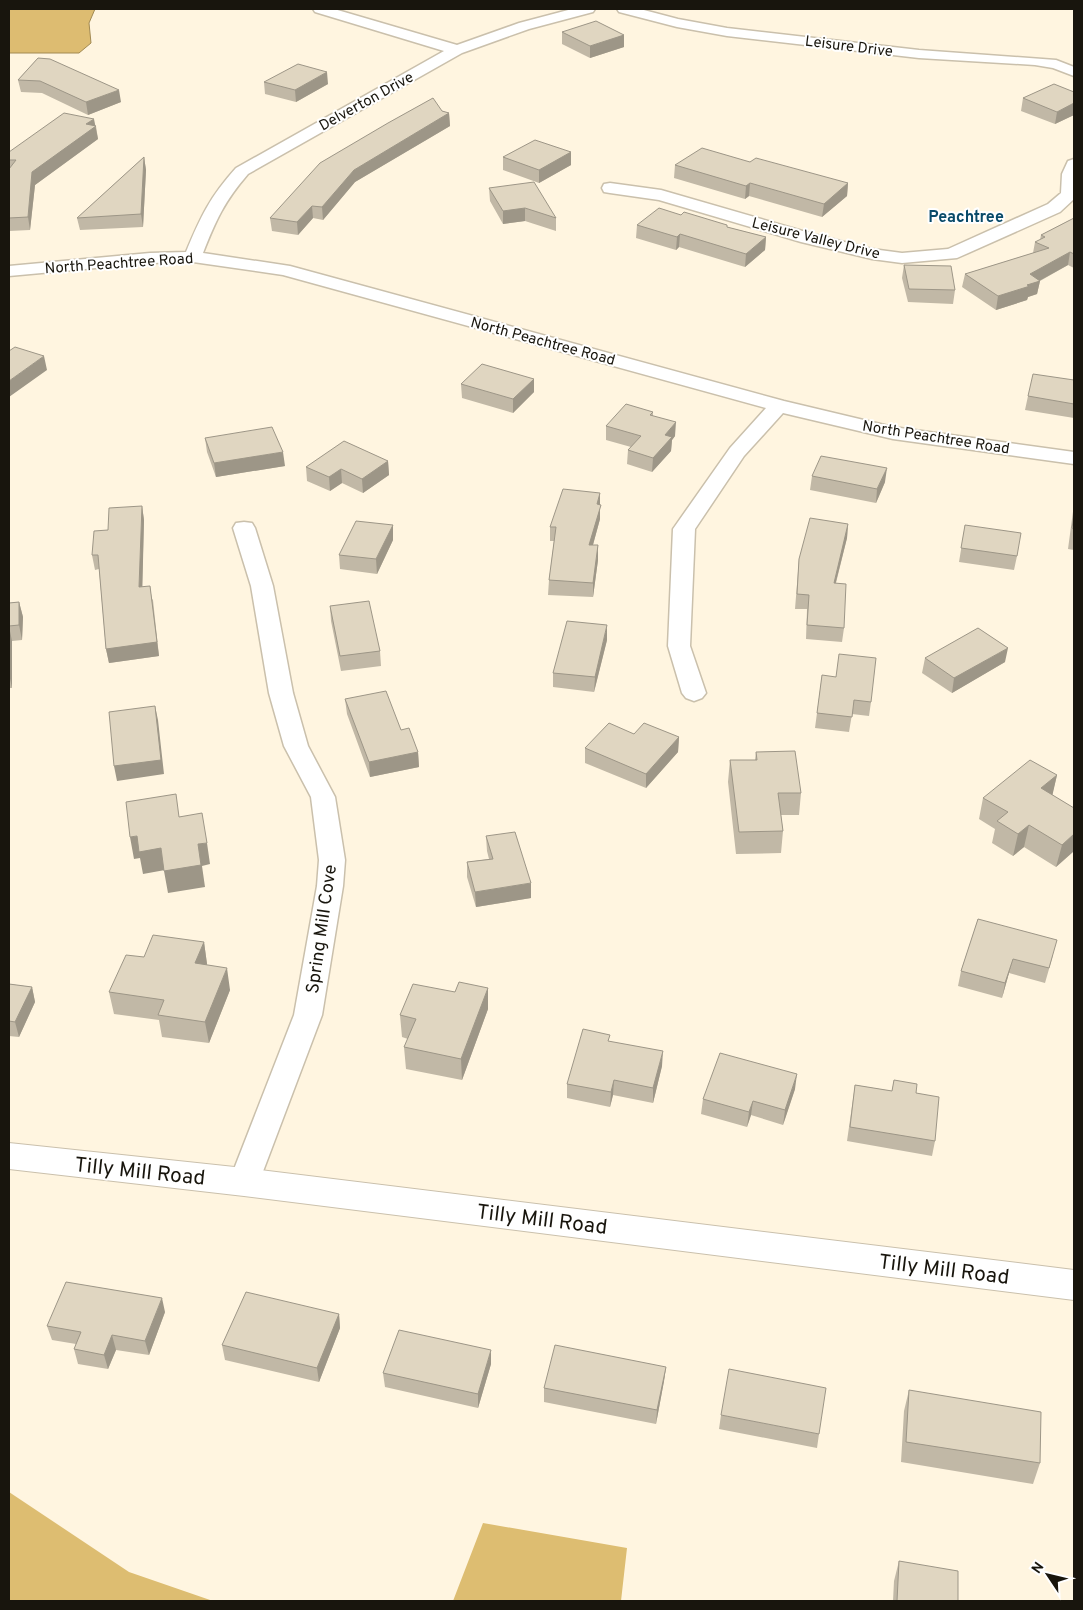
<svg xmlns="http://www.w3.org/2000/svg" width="1083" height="1610" font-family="Overpass,sans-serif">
  <rect width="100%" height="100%" fill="#fff5e0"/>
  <path fill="#ddbd71" d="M9 1492 129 1572 213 1601H9Z
    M483 1523 627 1548 621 1601H453Z"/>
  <path fill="#ddbc71" stroke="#a28a53" d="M9 9H95L89 23 91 43 79 53H9Z"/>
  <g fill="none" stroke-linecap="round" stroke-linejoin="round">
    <defs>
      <path id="street" d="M313 9H334L457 45 519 23 572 9H595L593 12 529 29 462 53 248 174C224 202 216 220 203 253L290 266 784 401 893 427 1074 452V464L893 439 783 413 744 456 695 529 690 646 706 693 702 698 694 701 686 698 682 693 668 646 673 529 730 448 766 408 283 275 193 262 150 263 9 276V266L150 253 186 252C201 216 210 197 236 168L444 51 315 12Z
        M617 9H640L678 19 727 28 919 50 1056 60 1074 67V76L1053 68 1035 65 919 58 727 36 677 27 619 12Z
        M1074 159V199L1060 212 957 258 902 263 872 259 801 242 659 200 610 193 604 192 602 188 604 184 610 183 661 190 813 234 872 249 902 253 948 249 1048 204 1061 193 1062 174 1068 161Z
        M244 522 252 523 255 528 273 586 293 693 308 746 335 797 345 860 343 886 322 1015 259 1182 255 1191 244 1194 233 1191 229 1182 294 1015 317 886 319 860 311 797 284 746 269 693 251 586 233 528 236 523Z"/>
      <path id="secondary" d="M9 1143 244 1168 1074 1270V1300L244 1196 9 1169Z"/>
    </defs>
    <use href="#street" stroke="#cac0ac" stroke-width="3"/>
    <use href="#secondary" stroke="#cac0ac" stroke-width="2"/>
    <use href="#street" fill="#fff" fill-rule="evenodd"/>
    <use href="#secondary" fill="#fff" fill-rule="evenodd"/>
  </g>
  <path fill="#c1b8a6" d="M562 32 624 35V47L590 58 562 44Z
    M38 58 121 102 88 115 42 93 21 92 18 80Z
    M264 82 328 84 296 102 265 94Z
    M1074 92V115L1055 124 1021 111 1023 98Z
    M442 111 449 113 450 126 355 182 323 220 313 218 298 235 272 231 270 218Z
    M95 126H96L98 139 35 185 30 230 9 231V152Z
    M571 152V165L539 183 503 170V157Z
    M144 157 146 170 143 227 80 230 77 218Z
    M750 162 848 183 847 196 822 217 749 196 745 199 674 178 675 165Z
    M489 188 556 218V231L525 221 503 224 490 201Z
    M1074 218V268L1068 265 1040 281 1037 294 1028 297 1027 300 996 310 962 287 965 274 1033 253 1035 242 1040 240 1041 235Z
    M637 225 727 227 766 237 765 250 745 267 679 247 676 250 636 238Z
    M904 265 955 290 953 304 908 302 902 278Z
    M534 379V392L513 413 462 398 461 384Z
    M1074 380V418L1025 410 1028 396Z
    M653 412V416L675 436 672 440 671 451 652 472 627 464 628 450 631 447 606 440V426Z
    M205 438 285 466 216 477 207 452Z
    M388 461 389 475 363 493 342 483 330 491 307 481 306 467Z
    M812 476 885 482 876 503 810 490Z
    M600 493V519L593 545H598V560L593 597 548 595 549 580 554 541H550V527Z
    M1074 504V550L1068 549Z
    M142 506 144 520 142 587 153 600 159 656 109 663 106 649 99 569 95 570 92 555 108 530Z
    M848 524 847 538 836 583 844 628 842 642 806 639 807 609H795L799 559Z
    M393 525V540L377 574 340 569 339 555Z
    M965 525 1017 556 1014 570 959 562Z
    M19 602 23 617 22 640 12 641V688H9V603Z
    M330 606 380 651 381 666 341 671 331 621Z
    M607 640 594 692 553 687V673Z
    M925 658 1005 662 952 693 922 673Z
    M822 675 871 702 869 716 852 714 849 732 815 728Z
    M345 699 401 730 418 752 419 767 370 777 347 714Z
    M679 737 678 752 646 788 585 763V748Z
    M756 752 801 793 799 815H781L783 831 781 853 736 854 728 782 730 760H755Z
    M1057 775 1052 795 1074 808V851L1056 867 1024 847 1013 856 992 843 995 829 979 819 983 798Z
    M486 836 531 898 476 907 467 877V862L489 859 487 851Z
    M978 919 1053 955 1045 983 1009 973 1002 998 958 986 961 971Z
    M204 942 207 964V965L230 990 209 1043 162 1037 159 1020 114 1014 109 992 144 957Z
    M9 984 32 987 35 1002 19 1037 9 1036Z
    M488 988V1009L462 1080 406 1069 404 1047 408 1039 402 1037 400 1015 455 992Z
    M610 1041 662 1066 653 1103 613 1095 610 1107 567 1098V1084Z
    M894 1080 935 1141 932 1156 847 1141 855 1085 892 1091Z
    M795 1089 783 1125 751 1115 747 1127 701 1114 703 1099Z
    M165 1312 149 1355 116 1350 108 1369 78 1364 74 1349 76 1344 52 1340 47 1326Z
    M339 1314 340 1328 319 1382 225 1360 222 1345Z
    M491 1364 478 1408 385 1387 383 1373Z
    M666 1367 664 1381 656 1424 544 1402V1388Z
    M909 1390 1040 1463 1033 1484 901 1462 904 1411Z
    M721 1415 819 1434 817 1448 719 1429Z
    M899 1561 958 1601H893L894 1581Z"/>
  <path fill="#9d9687" d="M624 35V47L590 58V46Z
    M327 72 328 84 296 102 295 90Z
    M119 90 121 102 88 115 86 102Z
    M1074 103V115L1055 124 1057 112Z
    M449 113 450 126 355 182 323 220 322 207 354 170Z
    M94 119 98 139 35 185 30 230 28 217 32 172 86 124Z
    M571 152V165L539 183V170Z
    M144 157 146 170 143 227 141 214Z
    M750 183 749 196 745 199 746 186Z
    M848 183 847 196 822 217 824 204Z
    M312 206 313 218 298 235 297 222Z
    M525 208V221L503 224V211Z
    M680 234 679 247 676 250 677 237Z
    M766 237 765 250 745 267 746 254Z
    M1070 252 1068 265 1039 281H1040L1037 294 1028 297 1027 300 996 310 998 296 1030 274Z
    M44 356 47 370 9 397V381Z
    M534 379V392L513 413V399Z
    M676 422 675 436 672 440 671 451 652 472 653 458 665 435Z
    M283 452 285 466 216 477 214 463Z
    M388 461 389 475 363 493 362 479Z
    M887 468 885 482 876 503 877 489Z
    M341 469 342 483 330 491 329 477Z
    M600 493V519L589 559V545L597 504Z
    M142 506 144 520 142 602 139 587Z
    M848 524 847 538 832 597 834 583Z
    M393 525V540L377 574 376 559Z
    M598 545V560L593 597V583Z
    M150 586 159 656 109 663 106 649Z
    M19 602 23 617 22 640 19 625Z
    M607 625V640L594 692 595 677Z
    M9 626 12 641V688L9 674Z
    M1008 648 1005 662 952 693 954 678Z
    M155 706 158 720 164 774 117 781 114 766Z
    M679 737 678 752 646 788V774Z
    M418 752 419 767 370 777 369 762Z
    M1057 775 1052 797 1041 788Z
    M1029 825 1024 847 1013 856 1018 834Z
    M1074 834V851L1056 867 1062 845Z
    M137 836 161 848 165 870 143 874 140 858 134 859 130 837Z
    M207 843 210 864 202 866 205 887 168 893 164 871 198 844Z
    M531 883V898L476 907 475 892Z
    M204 942 207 964 199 985 195 963Z
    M1013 959 1009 973 1002 998 1005 983Z
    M227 968 230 990 209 1043 205 1022Z
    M32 987 35 1002 19 1037 15 1022Z
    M488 988V1009L462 1080 461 1059Z
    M663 1051 662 1066 653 1103V1088Z
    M797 1074 795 1089 783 1125 785 1110Z
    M614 1080 613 1095 610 1107 611 1092Z
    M753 1101 751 1115 747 1127 749 1112Z
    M162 1298 165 1312 149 1355 145 1341Z
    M339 1314 340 1328 319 1382 317 1368Z
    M112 1335 116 1350 108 1369 104 1355Z
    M491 1350V1364L478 1408V1394Z
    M666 1367 664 1381 656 1424 657 1410Z"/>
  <path fill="#e0d6c1" stroke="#9d9687" d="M596 21 624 35 590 46 562 32Z
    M38 58 50 59 119 90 86 102 40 81 18 80Z
    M298 64 327 72 295 90 264 82Z
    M1054 84 1074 92V103L1057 112 1023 98Z
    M433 98 442 111 449 113 354 170 322 207 312 206 297 222 270 218 320 163 388 123Z
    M64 113 94 119 86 124 96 126 32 172 28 217 9 218V169L16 160H9V152Z
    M535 140 571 152 539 170 503 157Z
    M702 148 750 162 756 158 848 183 824 204 750 183 746 186 675 165Z
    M144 157 141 214 77 218Z
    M534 182 556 218 525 208 503 211 489 188Z
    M659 208 681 215 684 212 727 225V227L766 237 746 254 680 234 677 237 637 225Z
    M1074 218V254L1070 252 1030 274 1040 281 1027 285 1030 286 998 296 965 274 1049 248 1035 242 1045 237 1041 235Z
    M904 265 951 266 955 290 909 289Z
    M15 347 44 356 9 381V351Z
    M482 364 534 379 513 399 461 384Z
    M1033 374 1074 380V404L1028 396Z
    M626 404 653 412 650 415 676 422 665 435 672 437 653 458 628 450 641 436 606 426Z
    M272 427 283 452 214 463 205 438Z
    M344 441 388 461 362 479 341 469 329 477 306 467Z
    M821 456 887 468 877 489 812 476Z
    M563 489 600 493 597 504 601 505 589 545H598L593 583 549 580 556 527H550Z
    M142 506 139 587 150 586 157 642 106 649 98 555H92L94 531 108 530 109 508Z
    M1074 515V529L1072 528Z
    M810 518 848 524 834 583 846 584 844 628 807 625 809 595 797 594 799 559Z
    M356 521 393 525 376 559 339 555Z
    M965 525 1021 533 1017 556 961 548Z
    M369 601 380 651 340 656 330 606Z
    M19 602V625L9 626V651V603Z
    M567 621 607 625 595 677 553 673Z
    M978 628 1008 648 954 678 925 658Z
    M839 654 876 658 871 702 854 700 852 717 817 713 822 675 836 677Z
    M386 691 401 730 409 728 418 752 369 762 345 699Z
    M155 706 161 760 114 766 109 712Z
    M609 723 634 734 644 723 679 737 646 774 585 748Z
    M795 751 801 793H778L783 831 739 832 730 760H757L756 752Z
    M1030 760 1057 775 1041 788 1074 808V834L1062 845 1029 825 1018 834 997 821 1008 812 983 798Z
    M176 794 179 817 202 813 207 843 198 844 201 865 164 871 161 848 139 852 137 836 130 837 126 802Z
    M515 832 531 883 475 892 467 862 493 859 486 836Z
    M978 919 1057 940 1049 968 1013 959 1005 983 961 971Z
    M153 935 204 942 195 963 227 968 205 1022 158 1015 164 1000 109 992 126 955 144 957Z
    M459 982 488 988 461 1059 404 1047 416 1019 400 1015 413 984 455 992Z
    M9 984 32 987 15 1022 9 1021Z
    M583 1029 610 1035 608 1041 663 1051 653 1088 614 1080 611 1092 567 1084Z
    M720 1053 797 1074 785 1110 753 1101 749 1112 703 1099Z
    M894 1080 917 1084 916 1093 939 1097 935 1141 850 1127 855 1085 892 1091Z
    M66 1282 162 1298 145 1341 112 1335 104 1355 74 1349 81 1332 47 1326Z
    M246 1292 339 1314 317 1368 222 1345Z
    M399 1330 491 1350 478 1394 383 1373Z
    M555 1345 666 1367 657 1410 544 1388Z
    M729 1369 826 1388 819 1434 721 1415Z
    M909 1390 1041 1412 1040 1463 906 1442Z
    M899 1561 958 1571V1601H897Z"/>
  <g text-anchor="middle" stroke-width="4" stroke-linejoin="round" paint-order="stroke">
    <g font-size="15" fill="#18150d" stroke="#fff">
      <text transform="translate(849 46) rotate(7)" y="5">Leisure Drive</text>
      <text transform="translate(366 101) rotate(-29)" y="5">Delverton Drive</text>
      <text transform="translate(816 238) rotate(14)" y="5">Leisure Valley Drive</text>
      <text transform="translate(119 263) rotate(-4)" y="5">North Peachtree Road</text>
      <text transform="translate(543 341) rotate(15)" y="5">North Peachtree Road</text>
      <text transform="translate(936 437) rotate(9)" y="5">North Peachtree Road</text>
    </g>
    <g font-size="16" font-weight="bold" fill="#094a69" stroke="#fff">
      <text x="966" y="222">Peachtree</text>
    </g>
    <g font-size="18" fill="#18150d" stroke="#fff">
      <text transform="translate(321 929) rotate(-82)" y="6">Spring Mill Cove</text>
    </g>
    <g font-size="21" fill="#18150d" stroke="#fff">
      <text transform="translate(140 1171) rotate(6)" y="7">Tilly Mill Road</text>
      <text transform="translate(542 1219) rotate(7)" y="7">Tilly Mill Road</text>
      <text transform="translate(944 1269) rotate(7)" y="7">Tilly Mill Road</text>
    </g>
  </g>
  <rect width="1083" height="1610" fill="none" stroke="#18150d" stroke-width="20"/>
  <g transform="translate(1048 1575) rotate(305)" stroke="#ffffff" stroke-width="4" paint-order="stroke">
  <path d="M0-4L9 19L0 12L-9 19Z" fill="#18150d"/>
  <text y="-8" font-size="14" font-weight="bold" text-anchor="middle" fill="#18150d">N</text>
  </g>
</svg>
